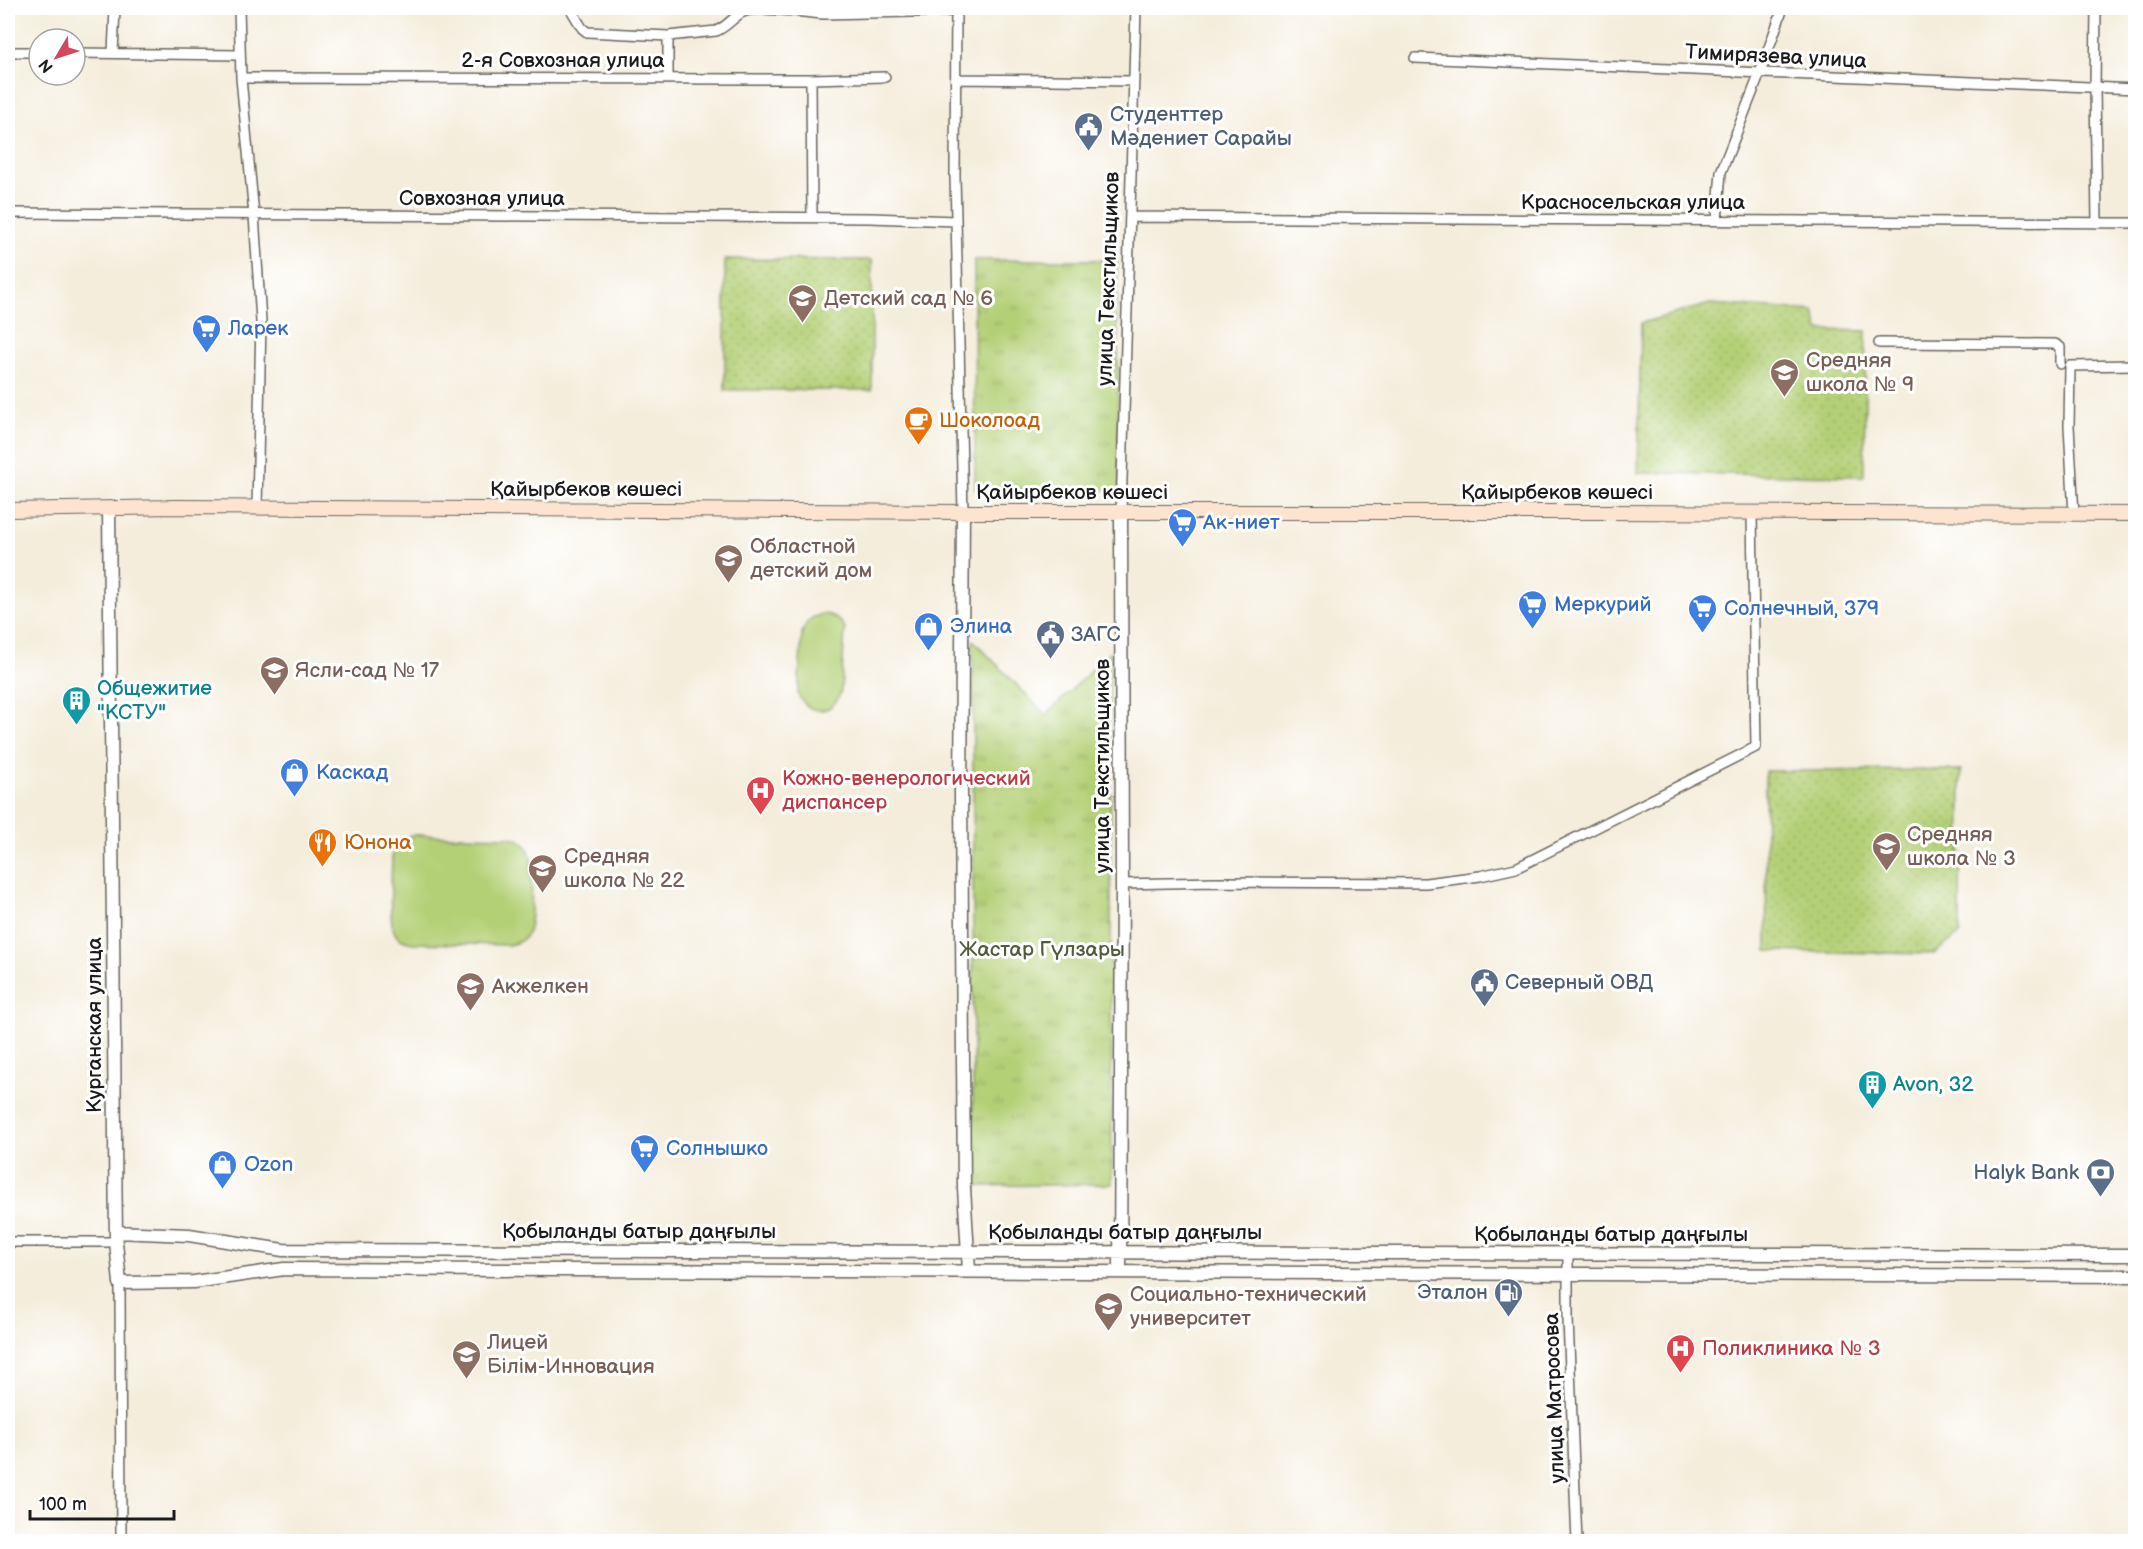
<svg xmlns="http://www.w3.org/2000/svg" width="2143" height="1549" font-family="'Balsamiq Sans',sans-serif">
  <defs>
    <pattern id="grass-dots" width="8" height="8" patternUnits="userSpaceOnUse" patternTransform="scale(1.5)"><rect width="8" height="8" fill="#b4d077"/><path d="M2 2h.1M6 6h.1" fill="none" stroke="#9ab266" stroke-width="1.8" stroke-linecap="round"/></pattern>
    <pattern id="park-tufts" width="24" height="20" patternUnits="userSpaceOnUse" patternTransform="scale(1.5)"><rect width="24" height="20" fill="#b4d077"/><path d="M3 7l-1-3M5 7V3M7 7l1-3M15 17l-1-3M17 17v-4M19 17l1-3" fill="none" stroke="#9ab266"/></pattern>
  </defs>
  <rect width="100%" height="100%" fill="#fff"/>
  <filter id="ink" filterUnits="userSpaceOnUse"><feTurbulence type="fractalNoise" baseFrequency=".0167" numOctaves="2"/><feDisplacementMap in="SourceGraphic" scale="12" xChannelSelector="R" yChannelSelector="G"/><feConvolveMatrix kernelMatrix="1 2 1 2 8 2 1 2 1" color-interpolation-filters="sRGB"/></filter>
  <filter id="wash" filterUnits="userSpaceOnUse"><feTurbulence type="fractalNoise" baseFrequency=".008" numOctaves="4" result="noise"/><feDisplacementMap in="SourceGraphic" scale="24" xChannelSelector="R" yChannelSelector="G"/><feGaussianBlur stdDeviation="1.35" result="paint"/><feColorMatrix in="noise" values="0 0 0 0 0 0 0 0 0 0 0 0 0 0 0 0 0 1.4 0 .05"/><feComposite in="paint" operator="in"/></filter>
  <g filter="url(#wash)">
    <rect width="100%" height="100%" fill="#f4eddb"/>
    <path fill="url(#grass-dots)" stroke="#68764a" stroke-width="1.5" d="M725 259 872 260V390H725Z
      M1710 304 1814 311 1819 330 1866 331 1864 476 1638 473 1641 323Z
      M1961 770 1960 934 1934 954 1767 951 1765 771Z"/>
    <path fill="url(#park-tufts)" stroke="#68764a" stroke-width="1.5" d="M974 260H1117L1119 490H975Z
      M973 640 1046 715 1110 652 1112 1184 973 1186Z"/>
    <path fill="#b4d077" stroke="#68764a" stroke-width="1.5" d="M826 614C836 617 840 620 845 629L841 691C833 715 810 717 798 695L802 633C806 620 813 615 826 614Z
      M414 835 510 837C522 839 529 846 531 858 531 875 534 925 526 936 521 942 515 944 508 945L413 943C406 942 400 940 396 935 387 923 392 873 392 857 394 844 401 837 414 835Z"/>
  </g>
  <g filter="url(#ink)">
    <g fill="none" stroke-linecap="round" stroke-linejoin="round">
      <defs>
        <path id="minor" d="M239 8 241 78 254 215 261 321 257 508
          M570 8 582 28 587 32 668 36
          M956 8 955 176 963 512
          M2096 8 2095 88 2097 223
          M824 14 956 11
          M8 52H39
          M75 53 240 55
          M113 53 115 8
          M1415 58 2136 89
          M241 78 811 79 885 77
          M668 78V36L716 31C727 27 733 17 743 12 758 5 806 13 824 14V8
          M811 79 812 217
          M956 79 1134 81
          M8 213 870 218 956 221
          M1130 217 2136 223
          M1717 220 1721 172 1760 73 1783 8
          M1879 343 2055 344 2060 347V364
          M1121 513 1136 8
          M2074 515 2069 426 2070 366 2136 365
          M1122 884 1215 882 1426 883 1480 876 1516 868 1756 747 1752 514
          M8 1242H116
          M1568 1254V1319L1577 1542
          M120 1283 121 1542"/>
        <path id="tertiary" d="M109 508 116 1242 120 1283 194 1282 284 1269 2136 1276
          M963 512 961 795 964 1188 969 1271
          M116 1232 189 1235 283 1250 2136 1255
          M1120 1272 1122 884 1121 513"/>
        <path id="secondary" d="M8 510 176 507 963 512H1601L2136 514"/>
      </defs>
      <use href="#minor" stroke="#68655f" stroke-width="12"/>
      <use href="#tertiary" stroke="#68655f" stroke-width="15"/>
      <use href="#secondary" stroke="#68655f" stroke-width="16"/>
      <use href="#minor" stroke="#fff" stroke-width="9"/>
      <use href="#tertiary" stroke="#fff" stroke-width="12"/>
      <use href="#secondary" stroke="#fde4d0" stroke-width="14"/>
    </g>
  </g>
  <defs>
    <symbol id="civic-pin" viewBox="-11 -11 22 30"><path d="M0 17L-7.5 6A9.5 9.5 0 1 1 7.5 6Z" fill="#5c6f8a" stroke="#fff"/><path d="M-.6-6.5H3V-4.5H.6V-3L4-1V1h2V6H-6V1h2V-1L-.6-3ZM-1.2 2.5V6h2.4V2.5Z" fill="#fff"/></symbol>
    <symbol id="school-pin" viewBox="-11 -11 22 30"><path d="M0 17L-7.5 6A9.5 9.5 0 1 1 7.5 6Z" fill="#8d6e63" stroke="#fff"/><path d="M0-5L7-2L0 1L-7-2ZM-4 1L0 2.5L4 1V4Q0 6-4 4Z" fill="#fff"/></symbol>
    <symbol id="supermarket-pin" viewBox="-11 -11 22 30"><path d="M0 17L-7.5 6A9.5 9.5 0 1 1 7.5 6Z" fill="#3f7fe0" stroke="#fff"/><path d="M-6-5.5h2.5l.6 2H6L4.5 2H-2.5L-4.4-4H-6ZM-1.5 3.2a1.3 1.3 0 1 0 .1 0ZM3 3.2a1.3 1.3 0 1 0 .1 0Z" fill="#fff"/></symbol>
    <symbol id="cafe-pin" viewBox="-11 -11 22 30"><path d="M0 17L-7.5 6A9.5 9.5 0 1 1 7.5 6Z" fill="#e8710a" stroke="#fff"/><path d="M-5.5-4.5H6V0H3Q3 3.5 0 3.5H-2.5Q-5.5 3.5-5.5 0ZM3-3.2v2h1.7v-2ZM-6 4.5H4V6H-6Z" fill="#fff"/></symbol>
    <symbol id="shop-pin" viewBox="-11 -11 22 30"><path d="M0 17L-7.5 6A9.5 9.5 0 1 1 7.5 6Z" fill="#3f7fe0" stroke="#fff"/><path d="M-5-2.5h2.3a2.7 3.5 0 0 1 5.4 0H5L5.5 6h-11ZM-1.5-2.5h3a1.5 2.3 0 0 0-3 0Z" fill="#fff"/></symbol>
    <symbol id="building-pin" viewBox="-11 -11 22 30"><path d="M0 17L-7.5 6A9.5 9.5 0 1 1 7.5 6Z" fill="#0f9aa8" stroke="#fff"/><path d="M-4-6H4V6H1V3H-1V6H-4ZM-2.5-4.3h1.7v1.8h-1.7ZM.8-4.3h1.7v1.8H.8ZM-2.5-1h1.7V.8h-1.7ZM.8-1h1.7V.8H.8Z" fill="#fff"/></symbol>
    <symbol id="hospital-pin" viewBox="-11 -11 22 30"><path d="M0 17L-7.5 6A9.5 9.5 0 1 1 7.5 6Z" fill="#e0444e" stroke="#fff"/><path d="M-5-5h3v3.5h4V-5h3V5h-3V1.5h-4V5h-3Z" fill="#fff"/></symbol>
    <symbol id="restaurant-pin" viewBox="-11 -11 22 30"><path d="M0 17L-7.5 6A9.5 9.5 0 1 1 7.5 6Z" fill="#e8710a" stroke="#fff"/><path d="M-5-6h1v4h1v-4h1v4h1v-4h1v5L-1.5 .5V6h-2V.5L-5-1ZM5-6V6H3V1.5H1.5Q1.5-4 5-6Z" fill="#fff"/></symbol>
    <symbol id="bank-pin" viewBox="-11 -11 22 30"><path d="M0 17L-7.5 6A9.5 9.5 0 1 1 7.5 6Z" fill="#5c6f8a" stroke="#fff"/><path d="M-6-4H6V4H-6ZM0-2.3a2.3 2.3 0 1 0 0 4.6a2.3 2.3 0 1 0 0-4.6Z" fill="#fff"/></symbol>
    <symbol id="fuel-pin" viewBox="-11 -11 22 30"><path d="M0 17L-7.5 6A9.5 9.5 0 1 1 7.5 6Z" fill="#5c6f8a" stroke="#fff"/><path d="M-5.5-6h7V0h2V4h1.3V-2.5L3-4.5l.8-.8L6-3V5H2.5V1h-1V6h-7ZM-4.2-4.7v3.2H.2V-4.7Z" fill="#fff"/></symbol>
    <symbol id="university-pin" viewBox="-11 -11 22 30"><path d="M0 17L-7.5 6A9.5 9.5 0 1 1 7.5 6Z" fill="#8d6e63" stroke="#fff"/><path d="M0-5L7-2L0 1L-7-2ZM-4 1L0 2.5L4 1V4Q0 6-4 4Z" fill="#fff"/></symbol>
  </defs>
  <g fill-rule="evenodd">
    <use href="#civic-pin" x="1072" y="110" width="33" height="45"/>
    <use href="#school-pin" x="786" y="282" width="33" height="45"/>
    <use href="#supermarket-pin" x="190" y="312" width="33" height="45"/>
    <use href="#school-pin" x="1768" y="356" width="33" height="45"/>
    <use href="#cafe-pin" x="902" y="404" width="33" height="45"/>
    <use href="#supermarket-pin" x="1166" y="506" width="33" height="45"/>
    <use href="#school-pin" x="712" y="542" width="33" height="45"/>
    <use href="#supermarket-pin" x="1516" y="588" width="33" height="45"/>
    <use href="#supermarket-pin" x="1686" y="592" width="33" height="45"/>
    <use href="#shop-pin" x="912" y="610" width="33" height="45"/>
    <use href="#civic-pin" x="1034" y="618" width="33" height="45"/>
    <use href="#school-pin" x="258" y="654" width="33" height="45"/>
    <use href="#building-pin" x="60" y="684" width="33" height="45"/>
    <use href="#shop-pin" x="278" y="756" width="33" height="45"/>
    <use href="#hospital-pin" x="744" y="774" width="33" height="45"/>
    <use href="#restaurant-pin" x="306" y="826" width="33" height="45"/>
    <use href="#school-pin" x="1870" y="830" width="33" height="45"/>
    <use href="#school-pin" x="526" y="852" width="33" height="45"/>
    <use href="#civic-pin" x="1468" y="966" width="33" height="45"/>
    <use href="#school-pin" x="454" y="970" width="33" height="45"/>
    <use href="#building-pin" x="1856" y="1068" width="33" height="45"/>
    <use href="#supermarket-pin" x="628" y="1132" width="33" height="45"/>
    <use href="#shop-pin" x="206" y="1148" width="33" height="45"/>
    <use href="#bank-pin" x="2084" y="1156" width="33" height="45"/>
    <use href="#fuel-pin" x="1492" y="1276" width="33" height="45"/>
    <use href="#university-pin" x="1092" y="1290" width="33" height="45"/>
    <use href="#hospital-pin" x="1664" y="1332" width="33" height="45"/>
    <use href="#school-pin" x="450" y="1338" width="33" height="45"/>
  </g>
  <g text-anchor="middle" stroke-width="6" stroke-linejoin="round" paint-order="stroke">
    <g font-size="21" fill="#1c1c1c" stroke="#fff">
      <text transform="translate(1776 56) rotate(3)" y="7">Тимирязева улица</text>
      <text x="563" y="67">2-я Совхозная улица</text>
      <text x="482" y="205">Совхозная улица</text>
      <text x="1633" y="209">Красносельская улица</text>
      <text transform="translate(1108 279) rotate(-88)" y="7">улица Текстильщиков</text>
      <text x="586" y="496">Қайырбеков көшесі</text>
      <text x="1072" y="499">Қайырбеков көшесі</text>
      <text x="1557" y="499">Қайырбеков көшесі</text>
      <text transform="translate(1102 766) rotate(-90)" y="7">улица Текстильщиков</text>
      <text transform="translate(94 1025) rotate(-90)" y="7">Курганская улица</text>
      <text x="639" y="1238">Қобыланды батыр даңғылы</text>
      <text x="1125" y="1239">Қобыланды батыр даңғылы</text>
      <text x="1611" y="1241">Қобыланды батыр даңғылы</text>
      <text transform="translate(1554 1398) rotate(-92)" y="7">улица Матросова</text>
    </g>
    <g font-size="21" fill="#4e5e75" stroke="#fff" text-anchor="start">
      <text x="1110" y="121">Студенттер<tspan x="1110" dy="24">Мәдениет Сарайы</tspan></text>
      <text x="1071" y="641">ЗАГС</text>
      <text x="1505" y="989">Северный ОВД</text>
      <text x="2079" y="1179" text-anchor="end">Halyk Bank</text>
      <text x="1488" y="1299" text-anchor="end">Эталон</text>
    </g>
    <g font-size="21" fill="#785e54" stroke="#fff" text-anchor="start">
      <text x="824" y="305">Детский сад № 6</text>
      <text x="1806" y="367">Средняя<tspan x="1806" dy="24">школа № 9</tspan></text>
      <text x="750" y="553">Областной<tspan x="750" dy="24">детский дом</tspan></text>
      <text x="295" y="677">Ясли-сад № 17</text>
      <text x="1907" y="841">Средняя<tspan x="1907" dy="24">школа № 3</tspan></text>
      <text x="564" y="863">Средняя<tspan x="564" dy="24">школа № 22</tspan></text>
      <text x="492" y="993">Акжелкен</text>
      <text x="1130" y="1301">Социально-технический<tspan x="1130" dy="24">университет</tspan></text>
      <text x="487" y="1349">Лицей<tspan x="487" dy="24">Білім-Инновация</tspan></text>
    </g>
    <g font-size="21" fill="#366cbe" stroke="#fff" text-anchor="start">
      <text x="228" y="335">Ларек</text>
      <text x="1203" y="529">Ак-ниет</text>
      <text x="1554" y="611">Меркурий</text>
      <text x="1724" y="615">Солнечный, 379</text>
      <text x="950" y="633">Элина</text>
      <text x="316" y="779">Каскад</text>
      <text x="666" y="1155">Солнышко</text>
      <text x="244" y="1171">Ozon</text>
    </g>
    <g font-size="21" fill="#c56008" stroke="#fff" text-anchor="start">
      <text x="939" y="427">Шоколоад</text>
      <text x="344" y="849">Юнона</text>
    </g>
    <g font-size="21" fill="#0d838f" stroke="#fff" text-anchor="start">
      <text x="97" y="695">Общежитие<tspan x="97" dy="24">"КСТУ"</tspan></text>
      <text x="1893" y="1091">Avon, 32</text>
    </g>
    <g font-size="21" fill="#be3a42" stroke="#fff" text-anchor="start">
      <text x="782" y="785">Кожно-венерологический<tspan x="782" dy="24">диспансер</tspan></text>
      <text x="1702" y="1355">Поликлиника № 3</text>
    </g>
    <g font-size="21" fill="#515b3c" stroke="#fff">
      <text x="1042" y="956">Жастар Гүлзары</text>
    </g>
  </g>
  <rect width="2143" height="1549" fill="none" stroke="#fff" stroke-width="30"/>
  <g transform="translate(57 57) rotate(231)"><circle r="28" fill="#ffffff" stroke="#a4a4a4" stroke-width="1.5"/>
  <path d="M0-4.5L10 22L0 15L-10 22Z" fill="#d1495b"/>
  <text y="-9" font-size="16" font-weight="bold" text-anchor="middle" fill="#1c1c1c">N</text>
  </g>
  <path d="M30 1510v9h144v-9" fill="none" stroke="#1c1c1c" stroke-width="3"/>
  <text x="39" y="1510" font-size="18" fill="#1c1c1c" stroke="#ffffff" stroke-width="4.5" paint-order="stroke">100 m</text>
</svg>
